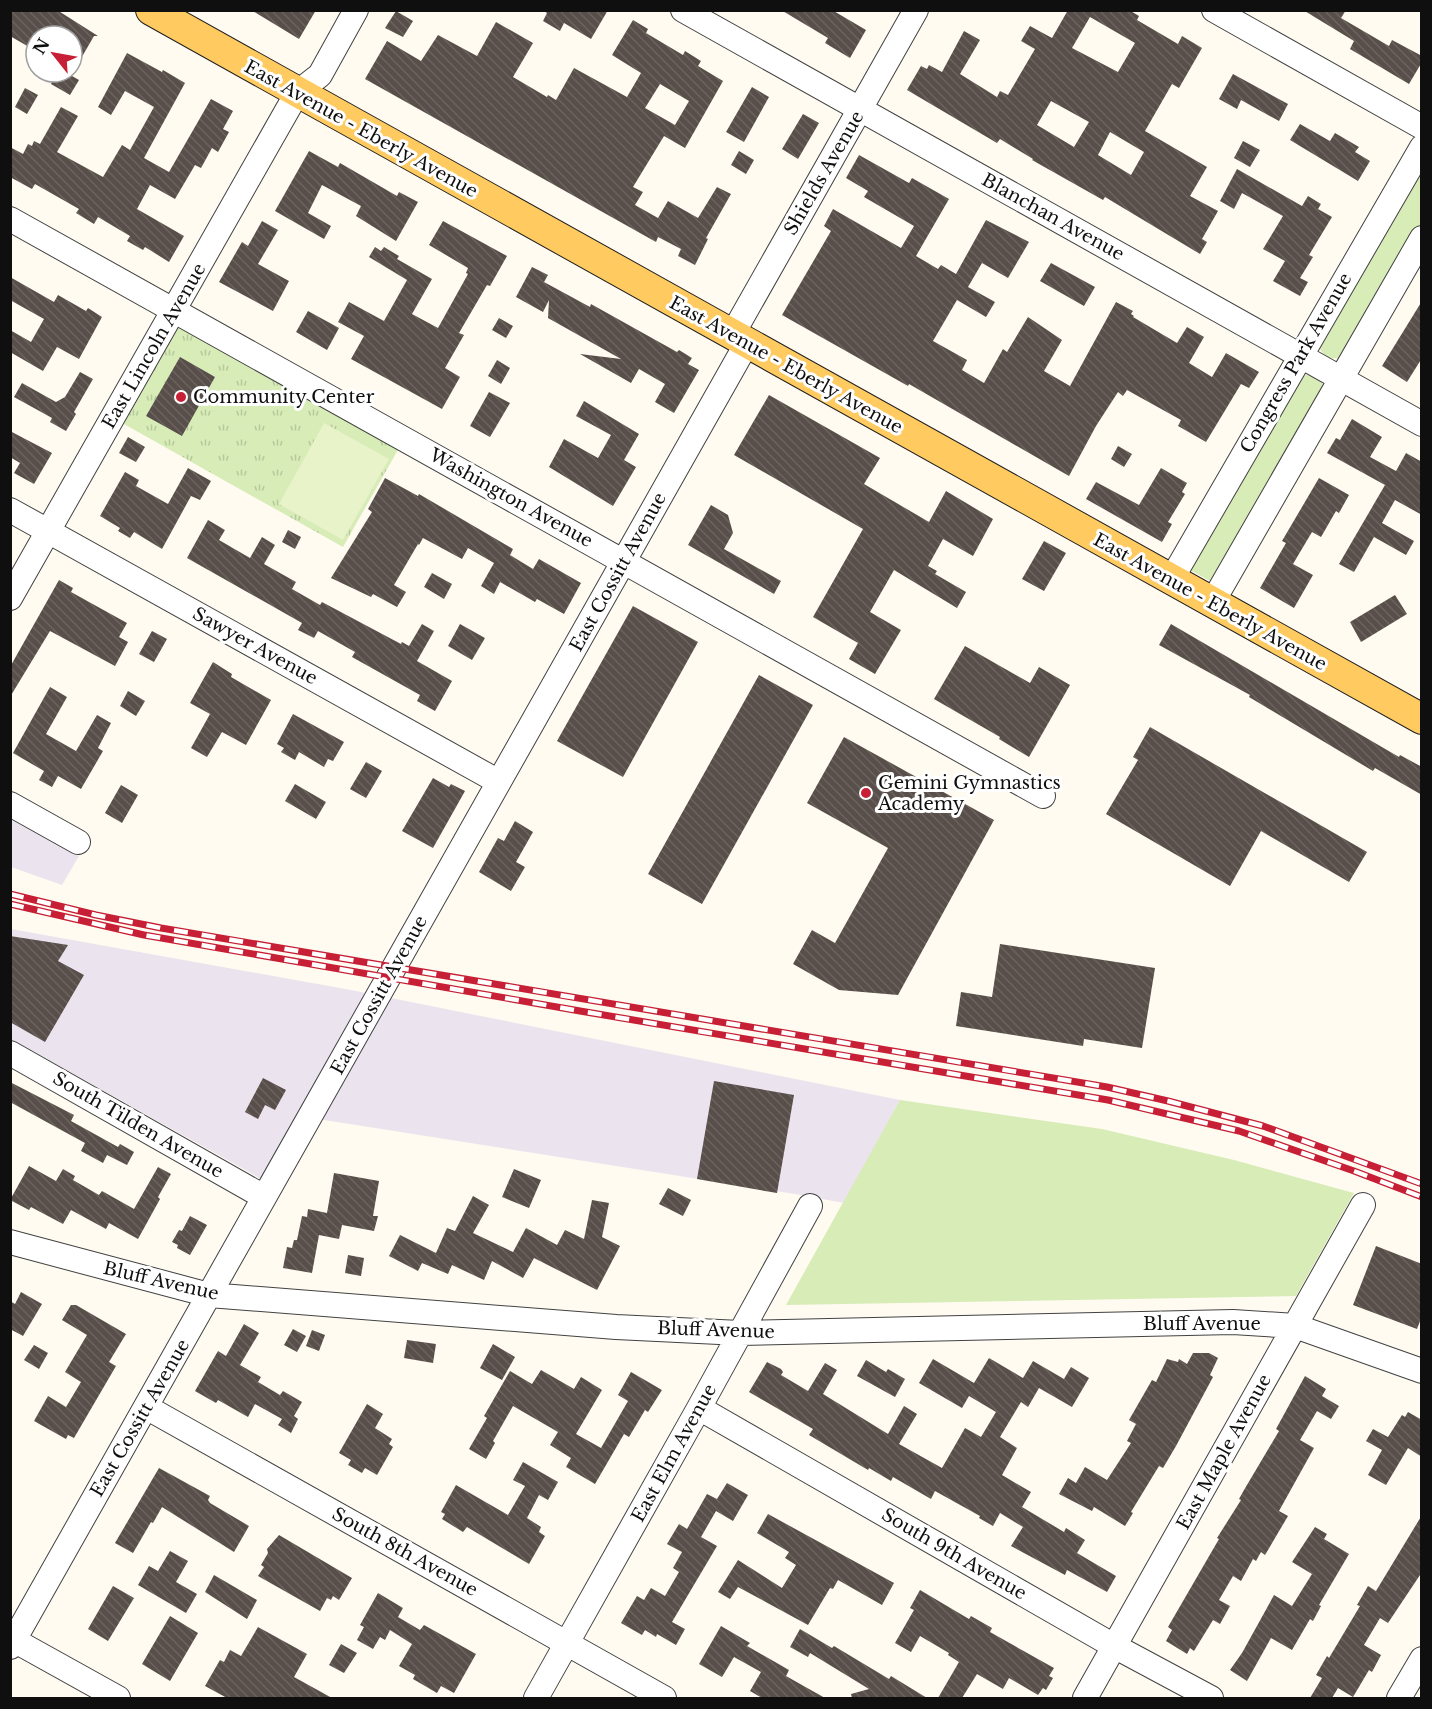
<svg xmlns="http://www.w3.org/2000/svg" width="1432" height="1709" font-family="'Libre Baskerville',serif">
  <defs>
    <pattern id="park-tufts" width="24" height="20" patternUnits="userSpaceOnUse" patternTransform="scale(1.5)"><rect width="24" height="20" fill="#d7ecb7"/><path d="M3 7l-1-3M5 7V3M7 7l1-3M15 17l-1-3M17 17v-4M19 17l1-3" fill="none" stroke="#b7c99c"/></pattern>
    <pattern id="building-back-hatch" width="6" height="6" patternUnits="userSpaceOnUse" patternTransform="scale(1.5)"><rect width="6" height="6" fill="#584e4a"/><path d="M-1 5l2 2M0 0l6 6M5-1l2 2" fill="none" stroke="#6b6360"/></pattern>
  </defs>
  <rect width="100%" height="100%" fill="#fffbf0"/>
  <path fill="#ebe3ee" d="M11 817 79 856 62 885 11 867Z
    M11 929 351 990 900 1100 844 1203 801 1195 299 1116 263 1180 11 1039Z"/>
  <path fill="#d7ecb7" d="M1421 159V229L1346 356C1335 360 1325 360 1319 347Z
    M1307 375 1319 379 1324 387 1213 581H1210L1190 570 1299 376Z
    M900 1100 1102 1129 1234 1160 1354 1193 1296 1296 786 1305Z"/>
  <path fill="url(#park-tufts)" d="M174 313 403 441 343 547 115 419Z"/>
  <path fill="#e8f3ca" d="M324 423 389 459 343 540 279 504Z"/>
  <path fill="url(#building-back-hatch)" fill-rule="evenodd" d="M10 10H57L98 36H94L72 74V36H36L29 47 10 36Z
    M251 10H316L299 39Z
    M543 10H608L591 39 564 23 560 31 543 21 547 13Z
    M781 10H832L866 30 850 58 825 43 828 38Z
    M1068 10H1129L1139 16 1137 20 1178 44 1182 36 1202 48 1179 88 1172 84 1145 131 1207 167 1190 196 1218 211 1202 239 1207 242 1200 254 1105 197 1103 200 1032 160 1033 159 1000 139 997 143 907 90 921 66 927 69 929 65 942 72 964 31 980 40 960 74 997 97 1000 91 1008 95 1035 49 1021 41 1030 26 1052 38ZM1090 17 1135 43 1118 72 1072 48ZM1051 101 1089 122 1074 147 1037 125ZM1110 132 1144 152 1131 175 1098 155Z
    M1303 10H1346L1341 18 1389 46 1392 40 1422 56V62L1409 84 1350 49 1354 41Z
    M396 11 413 21 403 37 385 28Z
    M633 20 648 29 646 33 683 55 685 51 701 61 698 66 723 81 685 148 664 136 633 187 643 192 635 205 658 218 668 201 698 218 717 187 731 194 706 238 708 239 695 265 678 256 681 249 658 237 656 242 365 79 387 41 421 61 438 35 477 56 496 22 533 43 513 77 547 97 548 95 556 100 574 68 627 97 641 73 612 55ZM660 84 689 101 675 125 645 108Z
    M127 53 162 72 163 70 185 83 144 158 169 172 211 99 233 111 223 129 229 132 218 152 212 148 201 168 195 165 175 199 150 185 137 209 184 236 169 262 145 247 143 250 127 241 130 236 98 217 94 224 76 213 79 209 35 184 32 189 10 177V147L23 154 28 144 32 146 34 141 40 144 61 107 78 116 57 152 103 177 122 145 130 150 154 107 125 91 111 115 98 107Z
    M58 72H65L79 80 70 95 51 84Z
    M1233 74 1288 104 1279 121 1241 100 1237 109 1219 99Z
    M752 87 769 97 744 142 726 132Z
    M25 88 38 95 27 114 15 107Z
    M803 114 819 123 798 159 782 149Z
    M1300 124 1330 141 1335 133 1359 147 1355 152 1370 161 1358 181 1290 140Z
    M1243 141 1260 150 1250 167 1234 158Z
    M309 151 338 167 340 163 397 196 399 192 418 202 396 241 356 216 361 206 322 185 308 213 331 226 324 239 275 211Z
    M739 151 754 160 746 174 731 165Z
    M859 155 909 183 912 178 949 199 916 256 938 269 941 265 956 274 986 220 1029 242 1008 278 982 263 968 287 995 302 986 317 957 300 933 341 967 360 962 370 984 383 1003 349 1007 352 1028 317 1062 340 1044 371 1070 386 1116 302 1133 311 1131 314 1134 316 1133 317 1177 343 1187 327 1204 337 1189 363 1212 377 1226 353 1259 372 1249 388 1241 384 1206 442 1178 426 1181 420 1127 390 1123 396 1118 392 1096 426 1069 476 909 384 908 386 782 315 831 231 824 226 833 209 901 248 914 226 864 197 868 191 846 178Z
    M1237 169 1302 206 1308 196 1321 204 1318 209 1332 217 1309 255 1313 257 1300 278 1308 282 1300 296 1273 281 1285 261 1263 249 1283 216 1242 193 1234 209 1220 201Z
    M262 221 278 230 258 264 289 281 273 311 219 282 242 242 248 246Z
    M443 221 507 256 490 286 487 285 459 333 464 335 445 368 460 377 442 409 351 359 364 336 338 322 349 302 384 321 407 280 369 257 375 247 381 251 384 247 399 256 397 259 432 279 412 314 438 328 468 274 466 273 468 268 429 245Z
    M1051 263 1095 287 1084 306 1040 281Z
    M532 267 548 275 544 282 590 307 591 304 677 352 679 350 692 358 688 364 699 370 674 413 655 402 665 384 639 369 631 383 580 354 621 359 548 318 549 300 543 312 516 297Z
    M10 277 54 302 58 295 86 311 88 308 102 317 79 359 57 347 43 371 10 352V330L31 342 44 319 10 300Z
    M1422 301V358L1407 382 1382 366Z
    M308 311 339 328 327 350 296 332Z
    M499 318 513 326 506 338 492 330Z
    M180 357 215 377 182 436 146 416Z
    M497 360 510 368 501 384 488 376Z
    M80 372 93 379 74 412 76 414 66 431 50 422 52 418 14 397 22 383 56 402 65 397Z
    M489 392 510 403 490 437 470 426Z
    M769 395 880 458 864 484 929 522 946 491 993 519 973 556 943 539 928 566 937 571 935 574 966 592 957 608 894 570 870 612 901 630 875 674 849 659 858 643 813 617 863 529 734 455Z
    M584 401 639 434 624 460 636 467 613 506 549 467 564 439 598 458 611 435 576 416Z
    M1352 419 1382 437 1370 457 1396 471 1406 453 1422 462V515L1395 500 1382 523 1414 541 1406 555 1374 537 1354 572 1339 564 1385 485 1327 453 1336 438 1340 440Z
    M10 431 52 453 34 484 14 473 20 463 10 457Z
    M128 437 145 447 136 462 119 453Z
    M1118 446 1132 454 1124 467 1111 459Z
    M188 468 211 481 200 500 191 496 162 549 134 532 130 538 118 531 120 528 100 516 125 472 139 480 136 486 168 504Z
    M1161 468 1187 483 1182 492 1185 494 1168 522 1172 524 1162 542 1086 499 1096 482 1139 505Z
    M385 478 418 496 419 494 513 549 510 555 533 569 539 559 581 583 564 614 537 599 535 602 500 582 494 594 481 586 494 563 468 548 462 559 423 538 419 545 418 544 394 585 406 592 397 607 373 594 371 597 331 578 372 512 368 509Z
    M1319 478 1349 495 1339 513 1336 511 1321 537 1312 532 1293 564 1313 575 1294 608 1260 588 1286 543 1282 541Z
    M711 505 728 515 733 533 724 549 781 581 774 594 688 545Z
    M208 520 225 530 219 540 250 558 262 537 275 545 264 564 296 582 292 589 320 605 322 602 401 644 402 642 409 646 422 624 434 631 417 661 452 681 435 711 417 701 420 695 352 657 355 652 318 631 314 638 298 630 302 623 187 558Z
    M288 530 301 537 295 549 282 542Z
    M1044 541 1066 553 1044 591 1022 579Z
    M432 573 452 584 444 599 424 587Z
    M59 580 73 588 71 592 127 623 119 637 128 642 115 666 50 631 10 697V667Z
    M1395 595 1407 614 1361 642 1350 622Z
    M633 606 698 642 623 777 557 741Z
    M460 624 485 638 472 660 448 646Z
    M1171 624 1399 757 1400 755 1422 767V795L1375 768 1373 771 1249 697 1250 695 1159 645Z
    M152 631 167 639 154 662 139 654Z
    M965 646 1030 683 1039 667 1070 685 1029 757 999 739 1000 737 934 699Z
    M213 662 232 674 231 677 271 700 246 745 222 732 207 757 191 748 210 714 190 703Z
    M759 675 813 705 702 904 648 874Z
    M50 687 67 697 46 734 76 751 97 715 111 723 98 748 103 751 81 789 58 776 52 787 39 780 44 771 13 753Z
    M128 691 145 701 136 716 120 706Z
    M293 714 344 742 333 761 328 759 324 767 299 752 295 760 281 752 284 748 277 744Z
    M1150 727 1367 852 1349 882 1261 831 1230 886 1106 814 1138 760 1133 757Z
    M844 737 994 820 898 995 839 990 793 964 812 930 835 943 888 848 807 803Z
    M366 762 382 771 366 798 350 789Z
    M433 778 449 787 451 784 465 791 433 848 402 831Z
    M295 784 326 802 316 819 285 801Z
    M121 785 138 795 122 823 105 813Z
    M515 821 533 832 516 862 525 867 511 891 479 872 498 838 504 841Z
    M10 936 68 945 58 961 84 975 45 1042 10 1022Z
    M1000 944 1155 968 1142 1048 1084 1039 1083 1046 956 1026 961 992 992 997Z
    M263 1078 286 1090 275 1110 265 1105 258 1119 245 1112Z
    M714 1081 794 1095 777 1193 697 1179Z
    M10 1082 74 1115 71 1121 118 1147 120 1144 134 1152 127 1165 107 1155 103 1163 81 1151 85 1143 10 1102Z
    M29 1166 56 1181 63 1169 75 1176 73 1180 99 1195 102 1191 134 1209 158 1167 171 1174 158 1197 160 1199 138 1239 109 1223 106 1229 71 1210 63 1224 31 1207 29 1210 10 1200Z
    M514 1169 541 1180 529 1208 502 1197Z
    M334 1173 379 1181 373 1216H378L374 1231 342 1225 339 1239 319 1235 312 1273 283 1268 287 1247 292 1248 294 1240H297L302 1216 307 1217 308 1209 327 1213Z
    M668 1188 691 1200 683 1216 659 1204Z
    M473 1196 489 1205 473 1233 513 1252 526 1228 557 1245 565 1230 584 1239 592 1200 609 1203 602 1237 620 1246 597 1290 534 1258 523 1278 492 1261 484 1280 452 1265 448 1274 422 1263 418 1271 389 1256 400 1235 436 1253 447 1228 455 1231Z
    M190 1216 207 1225 190 1255 177 1248 178 1245 172 1242 179 1230 182 1231Z
    M1376 1246 1422 1264V1316L1417 1329 1353 1305Z
    M348 1255 364 1258 361 1276 345 1273Z
    M21 1292 42 1304 23 1336 10 1329V1301L15 1304Z
    M71 1305H76L126 1334 109 1362 116 1366 74 1438 68 1435 66 1439 34 1421 48 1396 66 1407 81 1382 65 1372 87 1335 62 1320Z
    M244 1324 259 1333 240 1365 261 1377 258 1382 280 1395 283 1391 302 1402 294 1416 298 1419 291 1433 278 1425 282 1419 255 1404 248 1417 218 1400 216 1403 195 1391 218 1351 226 1356Z
    M293 1329 306 1336 297 1352 284 1345Z
    M312 1330 325 1335 319 1351 306 1346Z
    M407 1340 436 1344 433 1363 404 1358Z
    M493 1344 515 1357 502 1380 480 1368Z
    M34 1345 48 1353 39 1369 24 1360Z
    M1193 1353H1209L1218 1358 1210 1375 1213 1377 1176 1446 1163 1468 1159 1466 1131 1512 1133 1513 1125 1526 1094 1507 1092 1511 1059 1494 1068 1478 1076 1483 1085 1467 1107 1480 1131 1443 1127 1441 1136 1424 1129 1420 1152 1380 1156 1382 1167 1359 1178 1362 1179 1359 1187 1364Z
    M989 1358 1023 1378 1033 1361 1064 1379 1071 1367 1089 1378 1072 1407 1039 1388 1028 1407 1021 1402 1000 1437 1017 1448 1002 1475 1031 1492 1022 1507 1064 1532 1066 1528 1085 1540 1077 1553 1116 1576 1107 1592 1067 1570 1065 1575 1011 1546 1023 1527 1000 1513 993 1526 979 1518 980 1516 935 1491 931 1499 893 1477 891 1481 869 1468 868 1470 809 1435 813 1429 749 1392 767 1362 781 1369 783 1372 781 1375 808 1391 825 1363 837 1370 823 1394 888 1434 904 1406 917 1414 899 1444 942 1468 965 1428 981 1437 996 1412 969 1396 962 1408 919 1383 933 1359 974 1383Z
    M866 1360 886 1372 888 1369 905 1379 895 1397 857 1376Z
    M541 1370 574 1389 581 1377 602 1390 576 1434 601 1448 628 1401 618 1395 631 1372 662 1390 648 1412 645 1410 629 1437 624 1434 595 1484 566 1467 571 1458 550 1445 558 1432 513 1406 493 1441 495 1443 486 1459 469 1449 487 1418 484 1416 510 1371 532 1384Z
    M1305 1376 1326 1389 1322 1396 1339 1406 1331 1419 1317 1411 1300 1440 1314 1448 1279 1511 1288 1516 1265 1555 1261 1552 1256 1561 1253 1559 1241 1581 1233 1576 1219 1600 1230 1606 1220 1624 1213 1620 1194 1651 1190 1648 1187 1654 1166 1641 1172 1630 1168 1627 1219 1539 1217 1538 1241 1500 1239 1499 1244 1490 1279 1431 1276 1429Z
    M367 1404 383 1414 375 1428 392 1439 389 1444 393 1447 377 1475 365 1468 362 1473 348 1465 351 1460 339 1453Z
    M1408 1412 1422 1420V1457L1408 1448 1386 1485 1368 1475 1382 1450 1366 1441 1373 1429 1388 1437 1402 1415 1405 1417Z
    M523 1462 558 1482 548 1500 539 1495 527 1518 541 1527 539 1532 545 1536 529 1564 467 1527 463 1532 442 1519 445 1514 441 1512 456 1485 508 1515 525 1486 513 1480Z
    M159 1468 210 1496 208 1500 210 1503 249 1526 234 1552 162 1507 153 1523 151 1522 133 1553 115 1543Z
    M727 1483 748 1495 733 1521 716 1511 701 1537 717 1546 672 1622 685 1629 676 1645 657 1634 656 1637 645 1630 642 1635 621 1623 637 1596 644 1600 651 1588 665 1596 679 1572 673 1568 682 1552 667 1544 679 1524 687 1529 707 1494 717 1499Z
    M768 1514 894 1583 882 1605 838 1580 833 1589 830 1588 808 1625 738 1587 730 1599 718 1592 738 1560 782 1588 796 1565 785 1558 789 1552 757 1533Z
    M1422 1515V1572L1388 1623 1380 1618 1364 1645 1381 1655 1372 1672 1369 1670 1353 1697 1338 1688 1332 1698H1310L1322 1678 1316 1675 1327 1656 1329 1658 1360 1606 1357 1605 1368 1586 1376 1591Z
    M1315 1527 1327 1534 1324 1539 1349 1554 1319 1605 1321 1606 1313 1621 1310 1619 1292 1650 1271 1638 1247 1681 1230 1670 1242 1653 1274 1595 1292 1606 1312 1574 1292 1562Z
    M279 1535 352 1578 339 1600 333 1596 331 1600 327 1598 320 1611 258 1576 264 1567 261 1565 268 1553 267 1549Z
    M170 1551 188 1561 176 1582 197 1594 186 1613 138 1585 149 1566 158 1571Z
    M214 1575 257 1600 247 1619 205 1592Z
    M113 1586 134 1598 108 1641 88 1629Z
    M920 1590 969 1619 971 1616 992 1628 990 1632 1054 1668 1049 1676 1053 1678 1046 1690 1043 1688 1038 1695 1009 1678 1003 1689 977 1674 962 1698H938L959 1662 948 1655 949 1653 920 1636 911 1652 895 1643 914 1610 910 1608Z
    M378 1593 403 1608 398 1617 420 1630 424 1625 476 1654 454 1693 441 1686 437 1693 413 1679 415 1675 399 1666 412 1644 390 1630 385 1640 380 1637 373 1649 357 1640 364 1627 360 1625Z
    M170 1616 198 1633 170 1681 142 1664Z
    M721 1626 750 1643 747 1646 789 1670 786 1676 825 1698H762L750 1691 761 1672 734 1657 722 1677 699 1664Z
    M258 1627 307 1654 294 1677 332 1698H227L205 1686 220 1660 224 1662 230 1650 241 1656Z
    M800 1629 832 1648 834 1646 889 1679 891 1676 927 1698H852L851 1694 869 1689 810 1653 808 1657 790 1647Z
    M341 1644 357 1653 344 1673 329 1665Z"/>
  <g fill="none" stroke-linecap="round" stroke-linejoin="round">
    <defs>
      <path id="minor" d="M683 10 1422 424
        M1214 10 1422 127
        M10 219 1043 796
        M732 335 916 10
        M10 510 499 782
        M1171 580 1422 147
        M10 598 297 93 320 75 356 10
        M1212 603 1422 238
        M10 804 78 842
        M10 1053 264 1197
        M10 1242 209 1295 616 1327 740 1333 1233 1322 1295 1326 1422 1371
        M146 1407 664 1698
        M699 1408 1114 1646 1211 1698
        M10 1638 118 1698
        M10 1647 747 343
        M536 1698 699 1408 810 1206
        M1085 1698 1363 1205
        M1399 1698 1422 1659"/>
      <path id="major" d="M151 10 1422 719"/>
    </defs>
    <use href="#minor" stroke="#424242" stroke-width="26"/>
    <use href="#major" stroke="#202020" stroke-width="32"/>
    <use href="#minor" stroke="#fff" stroke-width="24"/>
    <use href="#major" stroke="#ffca60" stroke-width="30"/>
    <defs>
      <path id="rail" d="M10 894 96 915 161 928 1107 1087 1168 1101 1263 1126 1422 1184
        M10 904 144 935 580 1011 1108 1100 1239 1131 1354 1171 1422 1197"/>
    </defs>
    <use href="#rail" stroke="#c61f36" stroke-width="7"/>
    <use href="#rail" stroke="#fff" stroke-width="4.5" stroke-dasharray="14" stroke-linecap="butt"/>
  </g>
  <g fill="#c61f36" stroke="#fff" stroke-width="2">
    <circle cx="181" cy="397" r="6"/>
    <circle cx="866" cy="793" r="6"/>
  </g>
  <g text-anchor="middle" stroke-width="6" stroke-linejoin="round" paint-order="stroke">
    <g font-size="18" fill="#0f0f0f" stroke="#fff">
      <text transform="translate(361 129) rotate(29)" y="6">East Avenue - Eberly Avenue</text>
      <text transform="translate(824 173) rotate(-60)" y="6">Shields Avenue</text>
      <text transform="translate(1053 217) rotate(29)" y="6">Blanchan Avenue</text>
      <text transform="translate(154 346) rotate(-60)" y="6">East Lincoln Avenue</text>
      <text transform="translate(1296 363) rotate(-60)" y="6">Congress Park Avenue</text>
      <text transform="translate(786 365) rotate(29)" y="6">East Avenue - Eberly Avenue</text>
      <text transform="translate(511 498) rotate(29)" y="6">Washington Avenue</text>
      <text transform="translate(618 572) rotate(-61)" y="6">East Cossitt Avenue</text>
      <text transform="translate(1210 602) rotate(29)" y="6">East Avenue - Eberly Avenue</text>
      <text transform="translate(255 646) rotate(29)" y="6">Sawyer Avenue</text>
      <text transform="translate(379 995) rotate(-61)" y="6">East Cossitt Avenue</text>
      <text transform="translate(138 1125) rotate(30)" y="6">South Tilden Avenue</text>
      <text transform="translate(161 1281) rotate(13)" y="6">Bluff Avenue</text>
      <text x="1202" y="1330">Bluff Avenue</text>
      <text transform="translate(716 1330) rotate(2)" y="6">Bluff Avenue</text>
      <text transform="translate(140 1418) rotate(-60)" y="6">East Cossitt Avenue</text>
      <text transform="translate(1224 1452) rotate(-61)" y="6">East Maple Avenue</text>
      <text transform="translate(674 1453) rotate(-61)" y="6">East Elm Avenue</text>
      <text transform="translate(405 1552) rotate(29)" y="6">South 8th Avenue</text>
      <text transform="translate(954 1554) rotate(30)" y="6">South 9th Avenue</text>
    </g>
    <g font-size="18" fill="#0f0f0f" stroke="#fff" text-anchor="start">
      <text x="193" y="403">Community Center</text>
      <text x="878" y="789">Gemini Gymnastics<tspan x="878" dy="21">Academy</tspan></text>
    </g>
  </g>
  <rect width="1432" height="1709" fill="none" stroke="#0f0f0f" stroke-width="24"/>
  <g transform="translate(54 54) rotate(301)"><circle r="28" fill="#ffffff" stroke="#9f9f9f" stroke-width="1.5"/>
  <path d="M0-4.5L10 22L0 15L-10 22Z" fill="#c61f36"/>
  <text y="-9" font-size="16" font-weight="bold" text-anchor="middle" fill="#0f0f0f">N</text>
  </g>
</svg>
